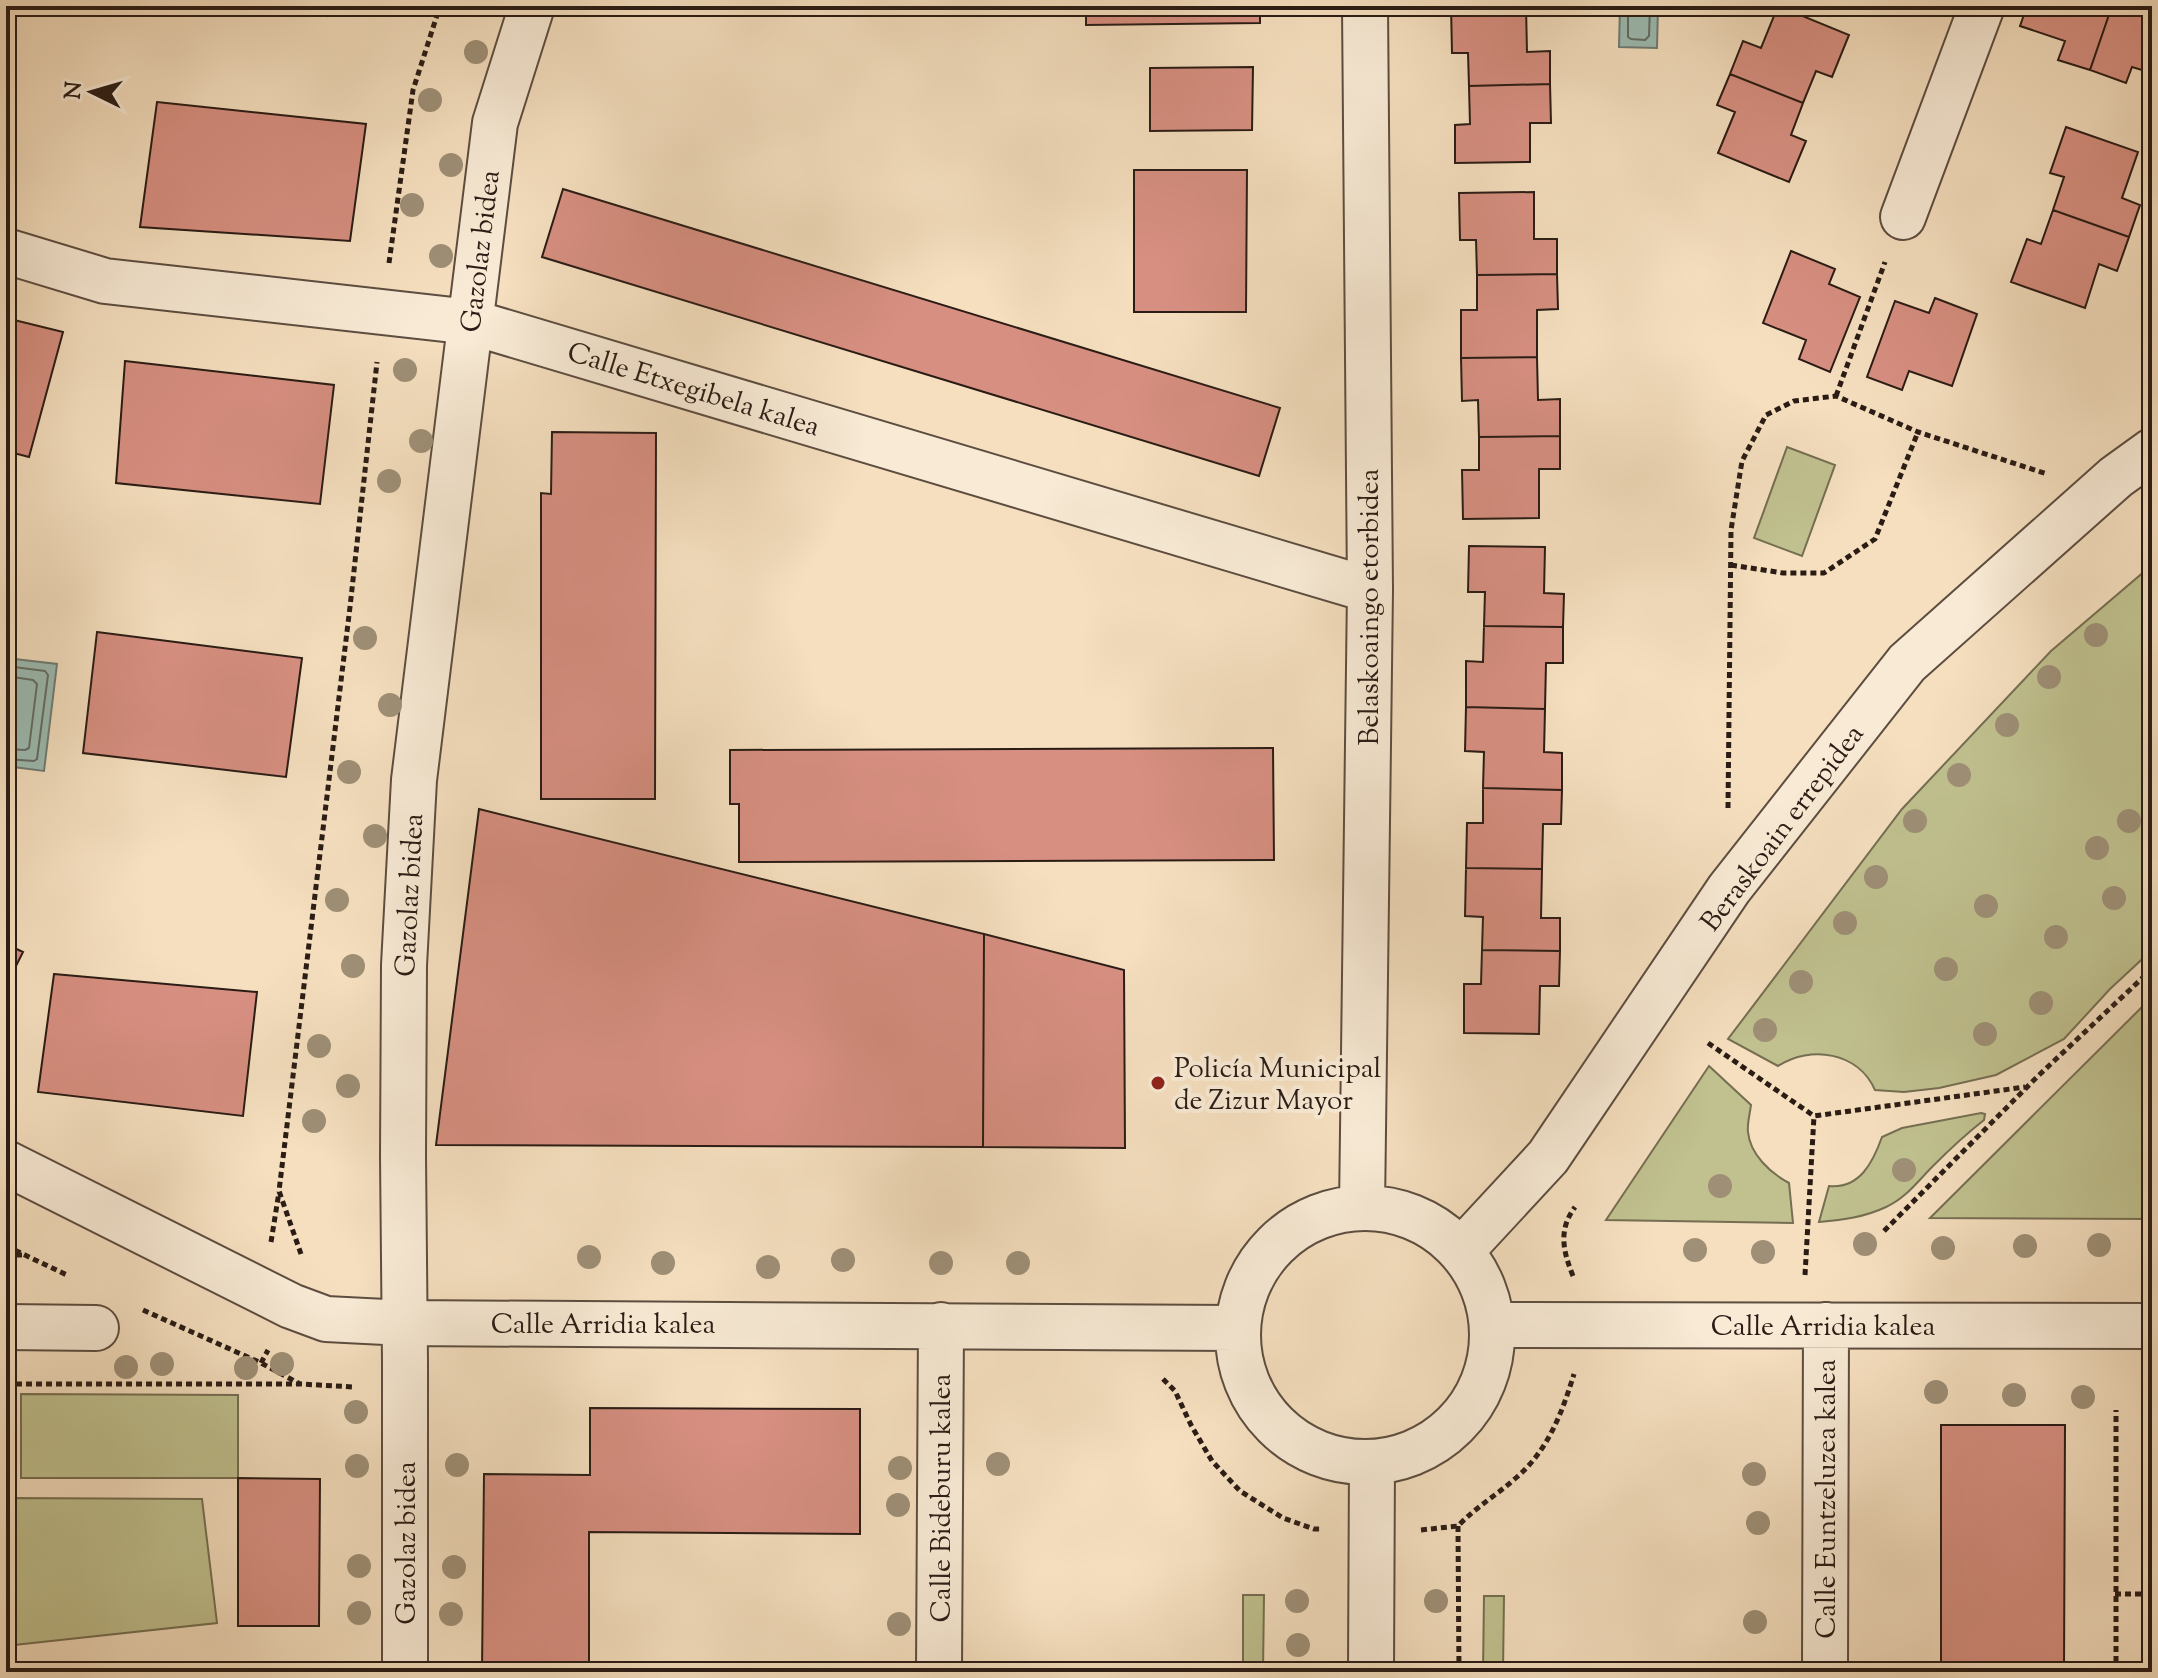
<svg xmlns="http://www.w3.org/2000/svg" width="2158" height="1678" font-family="'Sorts Mill Goudy',serif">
  <rect width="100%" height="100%" fill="#f5dfbf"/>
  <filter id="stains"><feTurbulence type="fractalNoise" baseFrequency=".0025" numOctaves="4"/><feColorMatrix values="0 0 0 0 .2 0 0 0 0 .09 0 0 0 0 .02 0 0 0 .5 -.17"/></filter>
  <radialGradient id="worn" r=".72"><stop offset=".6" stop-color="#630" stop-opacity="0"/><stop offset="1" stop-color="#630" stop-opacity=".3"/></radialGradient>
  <path fill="#c0c18f" stroke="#756e52" stroke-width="2" d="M1787 447 1835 465 1802 556 1754 538Z
    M2152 565V950L2110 989 2064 1039 1996 1075 1939 1088 1904 1092 1875 1090C1858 1052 1811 1045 1778 1066L1728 1039 1902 809 2051 651Z
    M2152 997V1219L1930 1218Z
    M1709 1066 1751 1105C1750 1113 1747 1124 1748 1132 1750 1154 1770 1173 1789 1183L1793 1223 1606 1220Z
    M1981 1113 1985 1114 1984 1120C1966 1134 1949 1150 1933 1166 1918 1181 1906 1198 1886 1207 1865 1217 1843 1220 1819 1222L1829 1186C1860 1189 1873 1162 1882 1137L1902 1128Z
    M21 1394 238 1395V1478H21Z
    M6 1498 202 1499 217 1623 14 1645H6Z
    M1243 1595H1264L1263 1672H1243Z
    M1484 1596H1504L1503 1672H1483Z"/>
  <path fill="#9cbcb3" stroke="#6e7c74" stroke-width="2" d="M1620 6H1658L1657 48 1619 47Z
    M6 658 57 664 44 771 6 766Z"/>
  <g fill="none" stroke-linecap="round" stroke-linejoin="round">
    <path stroke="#636c64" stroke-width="2" d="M1628 6V37L1631 39 1645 40 1649 36 1650 6
      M6 666 45 671 48 675 37 759 34 761 6 759
      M6 676 33 680 37 684 29 748 25 750 6 749"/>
  </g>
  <path fill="#d78f81" stroke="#2a1c15" stroke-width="2" d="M296 6H330L327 16Z
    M1086 6H1260V23L1086 25Z
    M1451 6H1526L1527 52 1550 51V84L1469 86 1468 53H1452Z
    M1778 6 1849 35 1832 77 1816 71 1803 103 1730 74 1743 41 1761 48Z
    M2027 6H2112L2090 70 2058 60 2065 41 2020 26Z
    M2112 6H2152V73L2132 67 2126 83 2090 70Z
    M1253 67 1252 130 1150 131V68Z
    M1730 74 1803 103 1791 135 1806 141 1789 182 1718 153 1735 112 1717 105Z
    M1550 84 1551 123H1530V162L1455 163V125L1470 124 1469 86Z
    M157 102 366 124 350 241 140 227Z
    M2066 127 2138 152 2122 198 2140 205 2129 237 2053 210 2064 177 2050 173Z
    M1134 170H1247L1246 312H1134Z
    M563 189 1280 408 1259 476 542 257Z
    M1534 192V239H1557V274L1477 275 1476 240H1460L1459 193Z
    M2053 210 2129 237 2117 271 2099 264 2085 308 2011 282 2027 239 2041 244Z
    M1791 251 1835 269 1829 284 1860 297 1830 372 1799 359 1806 340 1763 323Z
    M1557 274 1558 309 1537 310V357L1461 358V310H1477V275Z
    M1935 298 1977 314 1952 386 1909 371 1902 390 1867 377 1895 301 1929 313Z
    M6 318 63 332 29 457 6 451Z
    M1537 357 1538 400 1560 399V436L1479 437 1478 400 1462 401 1461 358Z
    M125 361 334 385 320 504 116 483Z
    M552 432 656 433 655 799H541V493L551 494Z
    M1560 436V469H1539V518L1463 519 1462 470H1479V437Z
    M1469 546 1545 547 1544 593 1564 594 1563 627 1484 626 1485 592H1468Z
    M1484 626 1563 627V663H1546L1545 709 1466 707V661L1483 662Z
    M97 632 302 658 286 777 83 753Z
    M1466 707 1545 709 1544 752 1562 753V790L1483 788 1484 752 1465 751Z
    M1273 748 1274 860 739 862V804H730V750Z
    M1483 788 1562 790 1561 824H1543L1542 869 1466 868 1467 823H1483Z
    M479 809 984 934 983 1147 436 1145Z
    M1466 868 1542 869 1541 918H1560V951L1482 950 1483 917 1465 916Z
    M984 934 1124 970 1125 1148 983 1147Z
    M6 944 23 952 6 986Z
    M1482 950 1560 951 1559 986H1540L1539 1034 1464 1033V984H1481Z
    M54 974 257 992 243 1116 38 1092Z
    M590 1408 860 1409V1534L589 1532V1672H482L484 1474 590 1475Z
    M1941 1425H2065L2064 1672H1941Z
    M238 1478 320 1479 319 1626H238Z
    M1012 1670 1201 1671V1672H1012Z"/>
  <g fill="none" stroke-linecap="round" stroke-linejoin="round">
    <defs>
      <path id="minor" d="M1903 217 1982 6
        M6 251 105 281 471 322 1370 590
        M6 1163 291 1306 326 1319 405 1323 1236 1328
        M1362 1208 1370 590 1365 6
        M1238 1335a127 127 0 1 1 254 0a127 127 0 1 1-254 0Z
        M1461 1251 1548 1157 1729 889 1907 663 2116 477 2152 451
        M1493 1325 2152 1326
        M6 1327 96 1328
        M405 1672V1362L403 1156 404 965 414 780 495 123 532 6
        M939 1672 941 1325
        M1371 1672 1372 1463
        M1825 1672 1826 1325"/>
    </defs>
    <use href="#minor" stroke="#5d4d40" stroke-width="48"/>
    <path stroke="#2a1c15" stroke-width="5" stroke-dasharray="6 4" stroke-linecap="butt" d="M389 263 413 90 440 6
      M1836 396 1885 262
      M1731 565 1783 573H1824L1875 539 1918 432
      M1728 808 1731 530 1742 461 1766 415 1794 401 1836 396 1918 432 2047 474
      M1708 1043 1814 1116 2025 1087
      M1884 1231 2038 1076 2152 969
      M271 1242 279 1192
      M6 1246 69 1276
      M301 1254 279 1191 350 607 377 362
      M6 1255H22
      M1805 1275 1814 1116
      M1573 1276C1563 1251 1558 1230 1575 1207
      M143 1310 261 1363 300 1384
      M261 1363 268 1350
      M1163 1379 1175 1391 1191 1425 1212 1461 1240 1491 1283 1518 1314 1529H1323
      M6 1384H301L353 1387
      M1458 1526 1459 1672
      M1421 1530 1458 1526C1477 1506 1497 1495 1517 1477 1548 1450 1562 1413 1574 1374
      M2115 1594H2152
      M2116 1672V1410"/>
    <use href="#minor" stroke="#f8ead5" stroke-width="44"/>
  </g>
  <g fill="#9e8f76">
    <circle cx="476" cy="52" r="12"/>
    <circle cx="430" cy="100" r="12"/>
    <circle cx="451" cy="165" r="12"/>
    <circle cx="412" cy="205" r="12"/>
    <circle cx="441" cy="256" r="12"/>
    <circle cx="405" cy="370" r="12"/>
    <circle cx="421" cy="441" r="12"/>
    <circle cx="389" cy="481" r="12"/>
    <circle cx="2096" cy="635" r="12"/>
    <circle cx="365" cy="638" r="12"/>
    <circle cx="2049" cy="677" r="12"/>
    <circle cx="390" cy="705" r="12"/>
    <circle cx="2007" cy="725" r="12"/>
    <circle cx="349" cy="772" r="12"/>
    <circle cx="1959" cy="775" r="12"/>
    <circle cx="1915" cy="821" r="12"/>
    <circle cx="2129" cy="821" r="12"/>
    <circle cx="375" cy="836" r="12"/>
    <circle cx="2097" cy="848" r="12"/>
    <circle cx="1876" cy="877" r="12"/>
    <circle cx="2114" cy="898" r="12"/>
    <circle cx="337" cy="900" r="12"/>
    <circle cx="1986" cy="906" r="12"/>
    <circle cx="1845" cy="923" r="12"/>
    <circle cx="2056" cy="937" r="12"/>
    <circle cx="353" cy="966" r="12"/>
    <circle cx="1946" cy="969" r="12"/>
    <circle cx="1801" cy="982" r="12"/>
    <circle cx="2041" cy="1003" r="12"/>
    <circle cx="1765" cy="1030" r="12"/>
    <circle cx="1985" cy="1034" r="12"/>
    <circle cx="319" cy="1046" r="12"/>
    <circle cx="348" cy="1086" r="12"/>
    <circle cx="314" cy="1121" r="12"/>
    <circle cx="1904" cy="1170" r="12"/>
    <circle cx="1720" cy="1186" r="12"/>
    <circle cx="1865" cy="1244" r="12"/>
    <circle cx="2099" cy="1245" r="12"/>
    <circle cx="2025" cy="1246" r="12"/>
    <circle cx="1943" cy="1248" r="12"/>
    <circle cx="1695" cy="1250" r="12"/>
    <circle cx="1763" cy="1252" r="12"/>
    <circle cx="589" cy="1257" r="12"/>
    <circle cx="843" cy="1260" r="12"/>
    <circle cx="663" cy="1263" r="12"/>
    <circle cx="941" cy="1263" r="12"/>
    <circle cx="1018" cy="1263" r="12"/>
    <circle cx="768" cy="1267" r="12"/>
    <circle cx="162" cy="1364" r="12"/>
    <circle cx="282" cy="1364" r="12"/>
    <circle cx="126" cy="1367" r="12"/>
    <circle cx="246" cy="1368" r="12"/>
    <circle cx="1936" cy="1392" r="12"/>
    <circle cx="2014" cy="1395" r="12"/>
    <circle cx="2083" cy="1397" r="12"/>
    <circle cx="356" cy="1412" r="12"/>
    <circle cx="998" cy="1464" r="12"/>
    <circle cx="457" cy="1465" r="12"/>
    <circle cx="357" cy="1466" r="12"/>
    <circle cx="900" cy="1468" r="12"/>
    <circle cx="1754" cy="1474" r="12"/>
    <circle cx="898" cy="1505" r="12"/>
    <circle cx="1758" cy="1523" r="12"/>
    <circle cx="359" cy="1566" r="12"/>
    <circle cx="454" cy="1567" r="12"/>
    <circle cx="1297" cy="1601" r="12"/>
    <circle cx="1436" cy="1601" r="12"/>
    <circle cx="359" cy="1613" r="12"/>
    <circle cx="451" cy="1614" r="12"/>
    <circle cx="1755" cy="1622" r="12"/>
    <circle cx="899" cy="1624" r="12"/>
    <circle cx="1298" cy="1645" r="12"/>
  </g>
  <circle fill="#8f2418" stroke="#f8ead5" stroke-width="3" cx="1158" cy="1083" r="8"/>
  <g text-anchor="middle" stroke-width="8" stroke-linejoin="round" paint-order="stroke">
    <g font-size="28" fill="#2a1c15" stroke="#f8ead5">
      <text transform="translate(479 251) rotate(-83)" y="10">Gazolaz bidea</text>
      <text transform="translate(694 388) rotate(17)" y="10">Calle Etxegibela kalea</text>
      <text transform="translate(1368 607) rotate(-90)" y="10">Belaskoaingo etorbidea</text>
      <text transform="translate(1781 827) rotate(-53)" y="10">Beraskoain errepidea</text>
      <text transform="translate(408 895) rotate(-87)" y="10">Gazolaz bidea</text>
      <text x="603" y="1333">Calle Arridia kalea</text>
      <text x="1823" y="1335">Calle Arridia kalea</text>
      <text transform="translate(940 1498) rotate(-90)" y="10">Calle Bideburu kalea</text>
      <text transform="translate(1825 1499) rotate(-90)" y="10">Calle Euntzeluzea kalea</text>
      <text transform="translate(405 1543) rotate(-90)" y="10">Gazolaz bidea</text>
    </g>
    <g font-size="28" fill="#2a1c15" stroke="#f8ead5" text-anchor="start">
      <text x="1174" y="1077">Policía Municipal<tspan x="1174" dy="32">de Zizur Mayor</tspan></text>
    </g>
  </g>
  <rect width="2158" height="1678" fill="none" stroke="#f5dfbf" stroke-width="32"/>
  <rect x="8" y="8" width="2142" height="1662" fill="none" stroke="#2a1c15" stroke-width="4"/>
  <rect x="16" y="16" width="2126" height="1646" fill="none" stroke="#2a1c15" stroke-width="2"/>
  <g transform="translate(92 92) rotate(275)" stroke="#f8ead5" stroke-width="6" paint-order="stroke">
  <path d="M0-6L14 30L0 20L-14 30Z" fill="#2a1c15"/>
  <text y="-12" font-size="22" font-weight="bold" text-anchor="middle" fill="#2a1c15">N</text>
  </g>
  <rect width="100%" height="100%" filter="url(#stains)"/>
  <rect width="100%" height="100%" fill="url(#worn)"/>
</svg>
